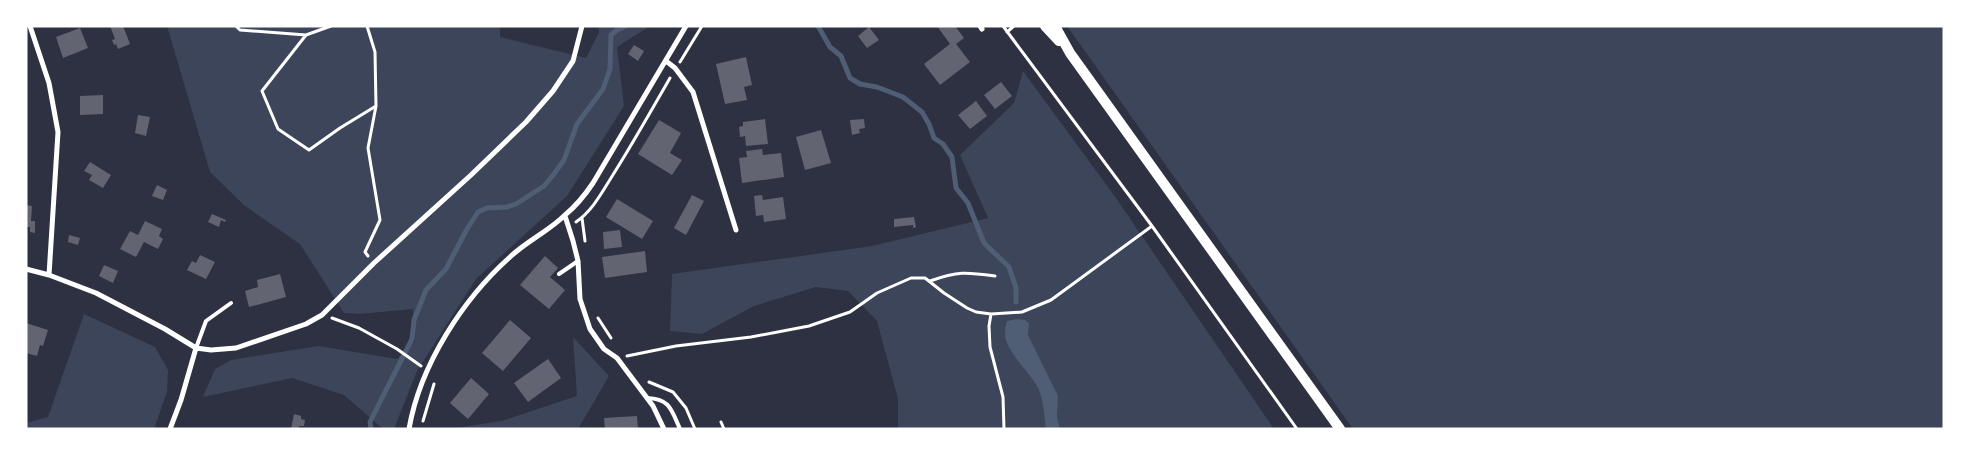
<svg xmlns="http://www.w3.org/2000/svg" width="1970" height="455" font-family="'DejaVu Sans',sans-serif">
  <rect width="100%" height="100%" fill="#2d3142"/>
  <path fill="#3c4559" d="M167 26H500V37L586 58 599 32 598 26H650L617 47 624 106 567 196 476 279 417 371 394 429H383L344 395 292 378 203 397 215 369 231 360 318 346 397 359 415 341 413 309 359 314 344 313 300 244 245 206 210 172Z
    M1067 26H1944V429H1353Z
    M1023 71 1116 198 1274 429H898V399L877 321 848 291 816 287 754 306 702 334 670 331 672 274 872 246 988 218 960 155 1014 103Z
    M84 314 155 347 168 370 167 392 154 429H26V423L48 417Z
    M573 337 609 376 578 429H452L505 420 577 396Z"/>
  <path fill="#4f5d75" d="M1017 319 1025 320 1029 323 1028 335 1058 396 1057 417 1060 429H1046C1044 414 1044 400 1037 386 1029 372 1004 349 1005 333 1005 329 1006 325 1007 321Z"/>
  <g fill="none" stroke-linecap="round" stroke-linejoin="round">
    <path stroke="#4f5d75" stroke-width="5" d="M818 26 830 47 841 56 850 78 860 84 877 87 903 97 922 112 929 124 934 138 943 144 952 157 956 188 968 203 984 243 1009 267 1016 288V302
      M371 429 370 422 378 406 412 339 414 320 426 290 446 269 467 229 478 212 487 208 507 207 516 204 544 186 554 174 564 160 577 124 603 89 610 69 611 35 617 30 626 26"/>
  </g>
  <path fill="#626471" d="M110 26H123L130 44 118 49 116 44 114 45 112 40 115 39Z
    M937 26H955L964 38 956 44 970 62 940 85 924 64 950 44Z
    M869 27 879 40 867 48 858 36Z
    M80 28 88 48 63 58 56 37Z
    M634 45 644 51 638 61 628 54Z
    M746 57 752 85 744 87 747 100 725 104 716 64Z
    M1001 82 1012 96 995 109 984 95Z
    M103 95V114L80 115V96Z
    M976 101 987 116 970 129 958 115Z
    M138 115 150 117 146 136 135 133Z
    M765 119 768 144 746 146 745 136 740 137 739 127 743 126V122Z
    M864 119 865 128 859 129 860 133 852 135 850 120Z
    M659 120 681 133 670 153 682 160 672 175 638 154Z
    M821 130 831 163 805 170 796 137Z
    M762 149 763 155 781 153 784 177 742 183 739 158 747 157 746 151Z
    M90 162 111 175 103 188 89 180 92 175 84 171Z
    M157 185 167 190 163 200 152 196Z
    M692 195 704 201 686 235 674 228Z
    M762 195 763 200 783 197 786 219 764 222 763 215 756 216 754 196Z
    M617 199 653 221 642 239 606 217Z
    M26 205 32 206 31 221H35V233L30 232V227H26Z
    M212 214 226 220 225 222 221 220 219 227 208 222Z
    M914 217 916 227 913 228V225L894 227V219Z
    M145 221 162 229 159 236 163 239 158 249 144 242 136 257 120 249 130 231 138 235Z
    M620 230 622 247 604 249 603 232Z
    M69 235 80 238 78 245 68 242Z
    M645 251 647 272 605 278 602 257Z
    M200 255 215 262 206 279 187 270 192 261 196 263Z
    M545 256 558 268 550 277 565 290 549 309 520 285Z
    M104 265 118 271 113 283 99 276Z
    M280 274 286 297 249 307 245 291 258 287 257 280Z
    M510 320 531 338 503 371 482 353Z
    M26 323 48 330 43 346 40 345 37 356 26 353Z
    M548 359 561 378 528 402 514 383Z
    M471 378 489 394 468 419 450 403Z
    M294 414 301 416V419L305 420 304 426H299V429H291Z
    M637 416 638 429H605L604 418Z"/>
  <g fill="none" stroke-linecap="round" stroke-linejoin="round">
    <path stroke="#fff" stroke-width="3" d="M236 26 240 30 306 35 331 26
      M367 26 375 52 376 106 368 148 380 220 365 252 368 256
      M1003 26 1152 226 1297 429
      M1007 32 1014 26
      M306 35 262 91 278 129 309 150 340 128 376 106
      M680 62 702 26
      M582 218 585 241
      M576 222C592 211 601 194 611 178 632 145 651 111 670 78
      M930 281C958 271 966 272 995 276
      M991 314 989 326 990 347 1003 397 1004 429
      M332 318 359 328 397 349 421 366
      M598 318 611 338
      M627 356 676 346 751 337 809 326 850 312 877 293 911 278H925L944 293 967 308 976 312 991 314 1022 312 1051 300 1152 226
      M649 382 673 392 686 408 695 429
      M423 421 434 384
      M721 422 724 429"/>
    <path stroke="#fff" stroke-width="4" d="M559 274 578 261
      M196 348 206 321 231 303
      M647 398C670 399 671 409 680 429"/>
    <path stroke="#fff" stroke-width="5" d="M30 26 49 83 58 132 49 275
      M980 26 982 29
      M666 61 675 68 693 92 736 230
      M565 216 573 241 578 261 580 299 590 329 604 349 617 358 653 406 664 429
      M26 269 49 275 96 293 165 329 196 348 211 350 236 348 306 324 322 315 374 263 471 175 526 122 553 91 573 61 582 26
      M170 429 181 400 196 348
      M409 429C420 365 463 299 510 257 527 241 549 231 565 215 576 206 585 195 593 183L686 26"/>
    <path stroke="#fff" stroke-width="10" d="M1045 26 1059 41
      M1055 26 1070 53 1340 429"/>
  </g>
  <rect width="1970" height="455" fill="none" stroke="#ffffff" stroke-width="55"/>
</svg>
